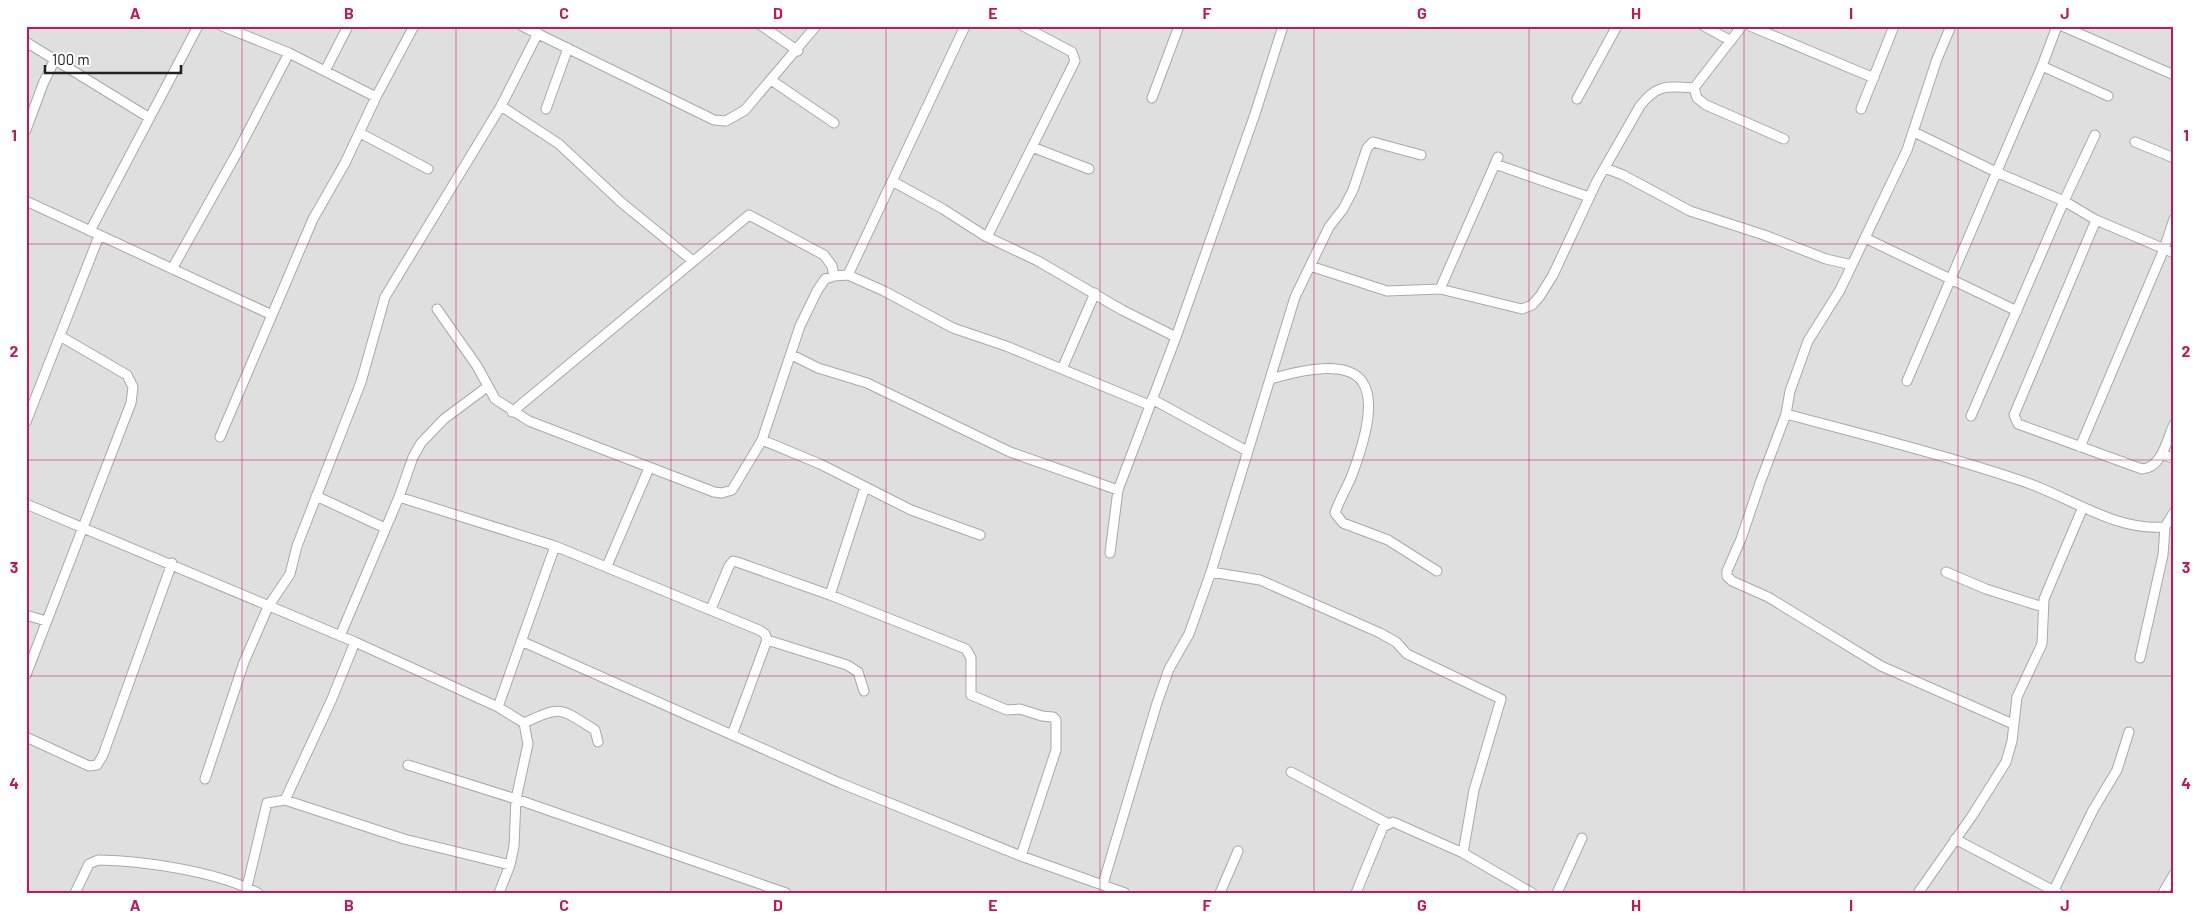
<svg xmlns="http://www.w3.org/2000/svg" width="2200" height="919" viewBox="0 0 2200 919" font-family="Barlow,sans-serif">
  <rect width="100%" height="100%" fill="#f2efe9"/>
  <path fill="#e0dfdf" d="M26 26H2174V893H26Z"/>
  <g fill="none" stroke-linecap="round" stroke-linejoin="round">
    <defs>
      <path id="street" d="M222 26 289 53 376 97
        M522 26 714 120 726 121 745 110 816 26
        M762 26 798 51
        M1704 26 1731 41
        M1750 26 1874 78
        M1951 26 1937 59 1907 150 1840 290 1808 341 1790 391 1786 414 1760 483 1741 539 1727 571V576L1732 581 1768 597 1881 666 2013 724
        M2062 26 2174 75
        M26 42 148 117
        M2042 66 2108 96
        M325 71 348 26
        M771 80 834 123
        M1694 88 1697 98 1706 105 1784 139
        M1152 98 1179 26
        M1577 99 1617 26
        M501 106 559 144 622 203 693 261
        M546 109 568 48
        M1861 109 1894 26
        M26 130 43 84 55 59
        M1914 132 1996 172 2064 201 1971 416
        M360 133 428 169
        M2095 135 2064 201 2096 220 2174 253
        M2135 142 2174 158
        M1032 147 1089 169
        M1495 164 1589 197
        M1605 168 1623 175 1690 211 1764 235 1826 259 1852 265
        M892 181 943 209 985 236 1038 261 1122 310 1176 337
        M26 201 272 315
        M2096 220 2014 415 2018 424 2142 469C2162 468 2167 439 2174 424
        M90 231 198 26
        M987 237 1075 61 1072 52 1023 26
        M1865 238 2017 311
        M1310 266 1387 291 1440 289 1522 309 1532 305 1540 296 1553 275 1597 181 1640 106C1657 84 1668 86 1694 88L1742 26
        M172 269 238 151 289 53
        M848 275 965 26
        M1440 289 1498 157
        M437 309 477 366 495 399 529 421 714 492 722 493 732 490 762 440 800 326 817 291 825 279 834 276 848 275 884 291 953 328 1006 346 1149 405
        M792 355 818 368 867 383 1010 452 1118 490
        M1062 369 1095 293
        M1271 379C1372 349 1386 384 1352 475 1347 488 1339 500 1335 513L1343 523 1388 540 1437 571
        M1907 381 2042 66 2057 26
        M1152 399 1247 451
        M512 412 749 215 824 255 832 266 834 276
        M1786 414C1865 435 1944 455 2022 481 2069 496 2113 531 2165 527
        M26 422 99 236
        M220 437 313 219 345 163 376 97 414 26
        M762 440 820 464 911 510 980 535
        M2080 447 2164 249 2174 219
        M2161 455 2174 458
        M316 496 385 528
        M399 497 555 546 759 630 765 634 767 640 732 735
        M26 504 355 642 498 707 524 723 528 744 516 799 514 846 510 865 499 893
        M1110 553 1118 490 1176 337 1255 114 1283 26
        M607 566 649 468
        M1211 572 1260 580 1380 633 1396 642 1407 654 1501 699 1474 790 1463 853
        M1946 572 1986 589 2043 607
        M830 595 865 487
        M711 609 729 566 733 561 737 562 830 595 966 649 971 658V695L1007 710 1020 709 1042 716 1053 717 1056 720V750L1021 856
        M26 615 46 621
        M340 636 399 497 413 457 421 443 444 419 487 387
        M767 640 847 665 858 672 864 691
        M521 641 840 783 1021 856 1125 893
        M2140 658 2163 555 2165 527 2174 512
        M26 675 131 403 133 387 127 375 60 336
        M498 707 555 546
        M524 723C563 705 559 708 595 730L598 742
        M26 737 89 766 97 765 103 755 172 563
        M408 765 516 799 786 893
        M1291 772 1387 823
        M205 779 244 662 268 607 290 574 297 546 361 382 385 297 501 106 538 33
        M285 800 404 839 510 865
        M1955 839 2058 893
        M1103 884 1157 703 1169 669 1189 634 1211 572 1295 297 1329 227 1343 209 1353 190 1367 148 1373 142 1421 155
        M247 887 267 803 285 800 331 701 355 642
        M2054 890 2093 810 2117 770 2129 732
        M75 893 89 864 98 860C144 861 216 871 258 893
        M1220 893 1238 851
        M1356 893 1383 827 1393 822 1463 853 1532 893
        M1557 893 1582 838
        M1918 893 1972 816 2006 762 2012 741 2017 697 2042 644 2044 599 2083 507
        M2163 893 2174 874"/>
    </defs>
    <use href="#street" stroke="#a9a9a9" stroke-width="11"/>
    <use href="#street" stroke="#fff" stroke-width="9"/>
  </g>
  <path fill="none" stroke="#c2185b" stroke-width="1" stroke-opacity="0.55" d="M242 26V893M456 26V893M671 26V893M886 26V893M1100 26V893M1314 26V893M1529 26V893M1744 26V893M1958 26V893M26 244H2174M26 460H2174M26 676H2174"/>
  <rect width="2200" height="919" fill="none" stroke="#ffffff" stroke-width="55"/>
  <path d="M45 65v8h136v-8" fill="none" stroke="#222222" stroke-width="2.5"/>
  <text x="52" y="65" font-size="15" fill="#222222" stroke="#ffffff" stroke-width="4" paint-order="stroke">100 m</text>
  <rect x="28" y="28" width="2144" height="864" fill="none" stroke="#c2185b" stroke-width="2"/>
  <g font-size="16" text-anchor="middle" font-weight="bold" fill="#c2185b">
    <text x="135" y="19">A</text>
    <text x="349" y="19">B</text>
    <text x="564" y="19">C</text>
    <text x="778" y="19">D</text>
    <text x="993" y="19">E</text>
    <text x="1207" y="19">F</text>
    <text x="1422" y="19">G</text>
    <text x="1636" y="19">H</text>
    <text x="1851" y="19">I</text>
    <text x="2065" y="19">J</text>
    <text x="14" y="141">1</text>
    <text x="2186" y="141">1</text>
    <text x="14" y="357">2</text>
    <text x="2186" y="357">2</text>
    <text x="14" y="573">3</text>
    <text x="2186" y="573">3</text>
    <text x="14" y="789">4</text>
    <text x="2186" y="789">4</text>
    <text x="135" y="911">A</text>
    <text x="349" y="911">B</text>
    <text x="564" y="911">C</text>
    <text x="778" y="911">D</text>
    <text x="993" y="911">E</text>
    <text x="1207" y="911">F</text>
    <text x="1422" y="911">G</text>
    <text x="1636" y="911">H</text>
    <text x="1851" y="911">I</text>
    <text x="2065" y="911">J</text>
  </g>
</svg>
